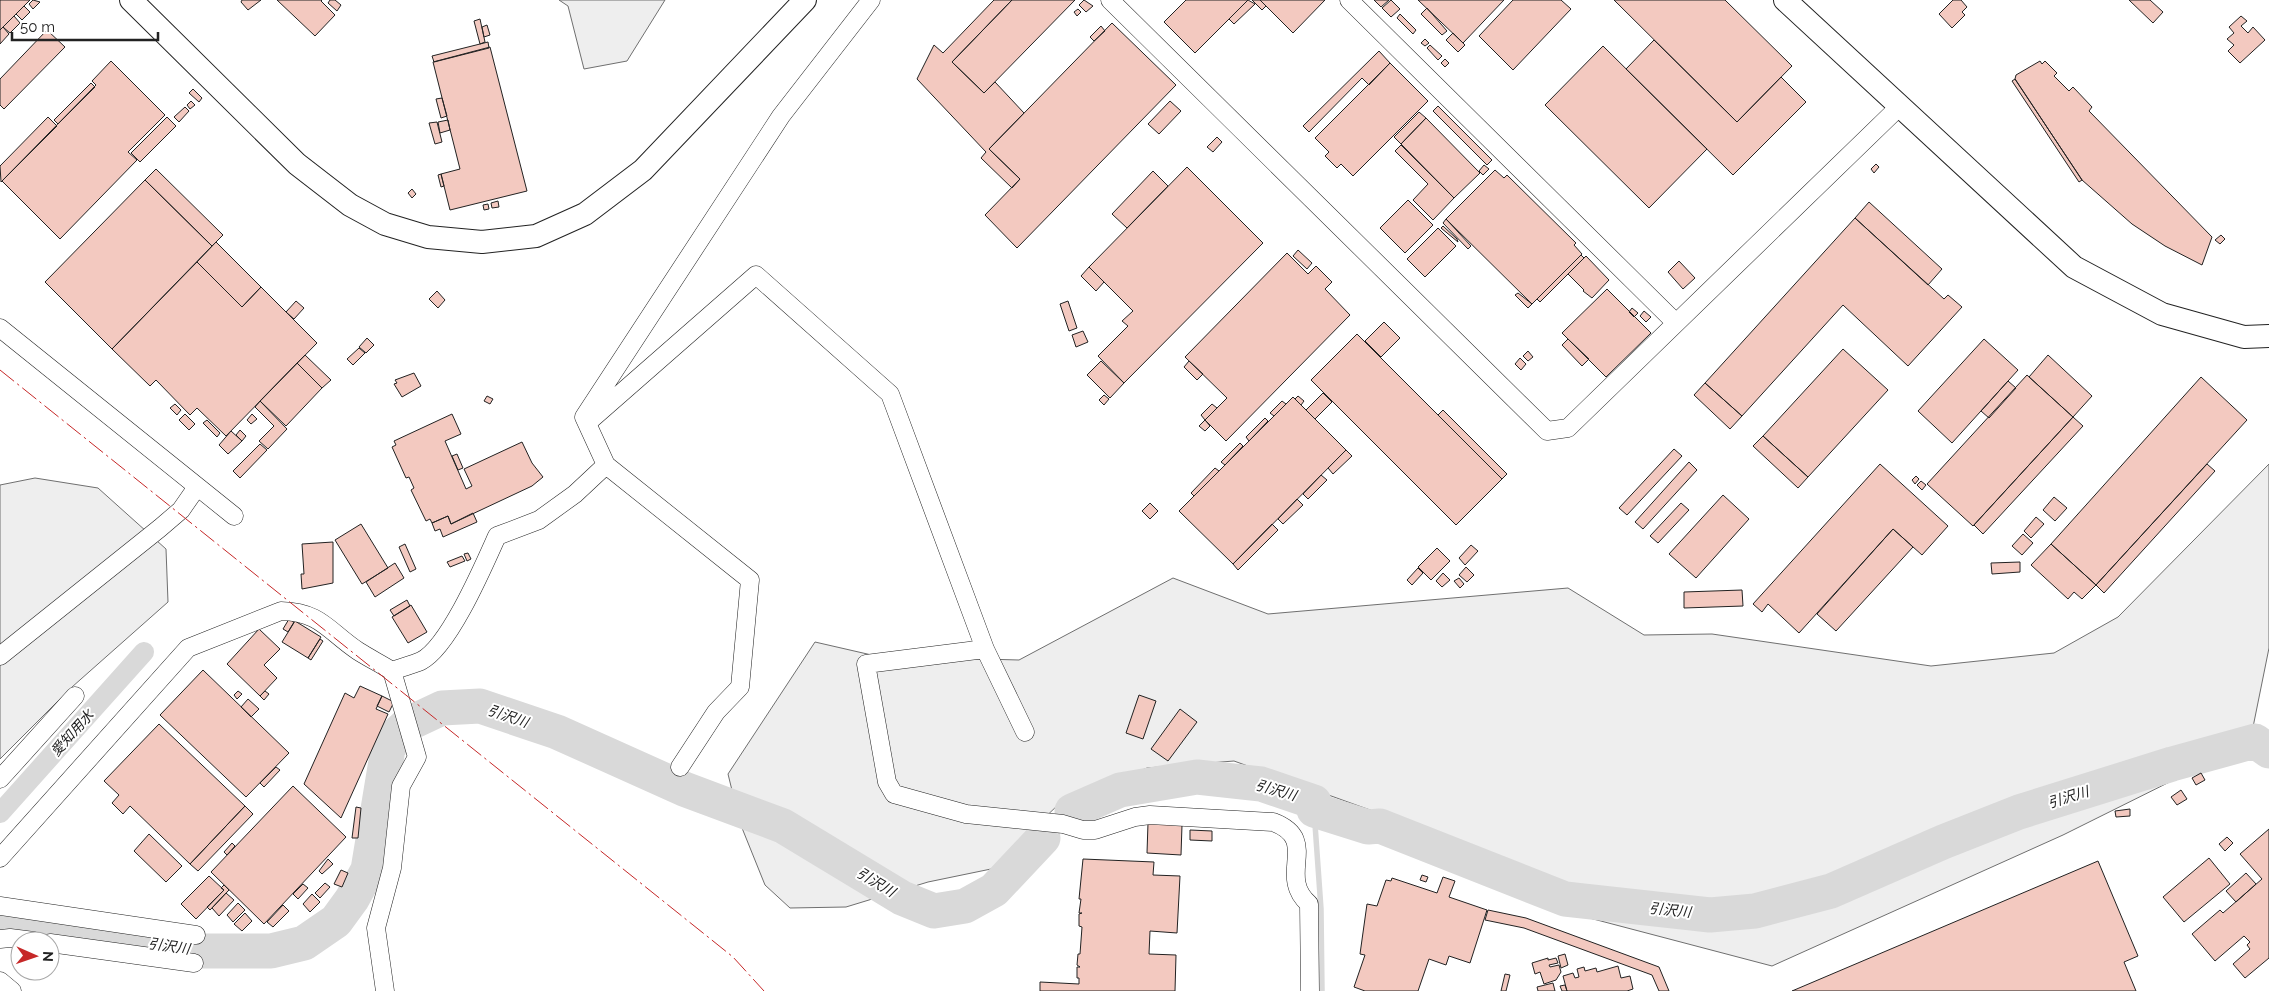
<svg xmlns="http://www.w3.org/2000/svg" width="2269" height="991" viewBox="0 0 2269 991" font-family="Raleway,'Noto Sans JP',sans-serif">
  <rect width="100%" height="100%" fill="#fff"/>
  <path fill="#eee" stroke="#6f6f6f" d="M559 0H665L627 61 584 69 568 6Z
    M2269 464V648L2250 742 2063 835 1772 966 1578 915 1384 815 1234 761 1147 768 1060 803 991 869 928 882 846 907 790 908 765 885 740 823 728 774 815 642 876 656 1019 660 1173 578 1268 614 1568 588 1644 635 1712 634 1931 666 2054 653 2118 617Z
    M35 478 98 488 166 549 168 602 72 687 0 759V485Z"/>
  <g fill="none" stroke-linecap="round" stroke-linejoin="round">
    <path stroke="#d9d9d9" stroke-width="5.5" d="M1314 810 1321 909 1322 991"/>
    <path stroke="#d9d9d9" stroke-width="20" d="M0 813 144 652"/>
    <path stroke="#d9d9d9" stroke-width="35" d="M1072 811 1120 790 1197 777 1261 784 1314 802V810L1368 827 1380 826 1565 899 1710 915 1755 911 1831 891 1943 842 2019 812 2172 764 2255 741 2269 751
      M0 922 204 951H271L304 943 336 921 352 899 368 870 388 749 398 733 408 724 442 708 480 706 557 732 684 789 783 826 902 898 934 911 965 906 994 890 1043 838"/>
  </g>
  <path fill="#f3c9c0" stroke="#222" d="M0 0H30L0 30Z
    M33 0 40 2 33 9 29 4Z
    M261 0 248 10 241 2 242 0Z
    M277 0H322L321 1 335 15 315 36Z
    M330 0H335L341 5 337 11 328 3Z
    M994 0H1012L952 62 984 93 995 82 1024 113 989 149 1020 179 1012 188 981 158 986 152 917 79 934 45 943 53Z
    M1012 0H1075L984 93 952 62Z
    M1084 0 1093 6 1086 12 1079 5Z
    M1186 0H1248L1195 53 1164 22Z
    M1248 0 1255 4 1234 24 1229 19Z
    M1252 0H1260L1266 6 1262 10Z
    M1260 0H1325L1293 33Z
    M1374 0H1389L1381 7Z
    M1391 0 1400 9 1391 17 1382 8Z
    M1418 0H1504L1463 43Z
    M1513 0H1561L1571 9 1513 70 1479 36Z
    M1614 0H1725L1792 66 1737 122Z
    M1953 0H1961L1967 7 1962 12 1965 15 1952 28 1939 14Z
    M2129 0H2150L2163 12 2153 23Z
    M24 6 30 12 22 20 16 14Z
    M1427 8 1447 31 1442 35 1421 14Z
    M1078 9 1081 12 1077 16 1074 12Z
    M1400 14 1416 30 1413 34 1397 18Z
    M14 16 20 23 10 33 3 27Z
    M2241 16 2247 21 2241 26 2248 33 2253 27 2265 40 2240 63 2228 51 2234 45 2227 39 2234 33 2229 27Z
    M480 19 485 42 480 44 474 21Z
    M1112 23 1176 85 1017 248 985 215 1020 179 989 149Z
    M487 25 490 35 484 37 482 27Z
    M1101 26 1105 31 1094 41 1090 37Z
    M3 27 9 34 0 44V30Z
    M47 30 65 47 4 109 0 105V79Z
    M1453 33 1465 45 1458 52 1446 40Z
    M1425 39 1429 43 1425 46 1421 43Z
    M1654 40 1737 122 1781 77 1806 102 1733 175 1626 69Z
    M488 42 489 48 434 62 432 56Z
    M1430 45 1442 56 1438 60 1427 48Z
    M1603 46 1707 149 1649 208 1545 105Z
    M490 47 527 191 450 210 441 174 460 169 433 62Z
    M1379 51 1390 63 1369 85 1362 78 1309 132 1303 126Z
    M1445 59 1449 63 1445 67 1441 63Z
    M111 61 165 115 128 152 137 160 60 239 2 181 96 85 92 81Z
    M2040 61 2042 64 2045 61 2057 73 2054 76 2069 91 2073 87 2092 107 2089 111 2212 237 2202 265 2165 246 2132 224 2082 180 2015 79 2016 75Z
    M1390 63 1428 101 1353 176 1341 164 1337 168 1325 156 1329 152 1315 138Z
    M2015 79 2082 180 2079 182 2012 81Z
    M91 83 95 87 58 124 54 120Z
    M193 89 202 98 199 102 189 93Z
    M442 98 447 116 441 118 436 99Z
    M191 101 195 105 190 109 187 105Z
    M1170 101 1181 111 1159 134 1148 124Z
    M1438 106 1492 160 1487 165 1433 111Z
    M185 107 189 111 179 122 174 117Z
    M1419 112 1426 118 1401 144 1394 137Z
    M48 117 57 126 1 182 0 166Z
    M167 117 176 126 140 162 131 153Z
    M1426 118 1480 173 1454 198 1401 144Z
    M448 120 450 130 440 133 438 122Z
    M437 122 442 142 435 144 429 123Z
    M1217 137 1222 142 1213 152 1207 147Z
    M1401 145 1454 198 1433 220 1413 200 1428 184 1395 151Z
    M1876 164 1879 167 1874 173 1871 169Z
    M1484 165 1489 169 1483 175 1479 171Z
    M1187 167 1263 243 1124 383 1098 356 1128 326 1122 321 1133 311 1089 267Z
    M156 169 223 235 212 246 145 180Z
    M1495 170 1504 178 1507 175 1576 243 1574 245 1582 254 1532 304 1446 219Z
    M1153 171 1168 186 1127 228 1112 214Z
    M441 174 444 186 441 187 438 175Z
    M145 180 212 246 112 349 45 282Z
    M412 189 416 194 412 198 408 193Z
    M1408 200 1433 225 1405 253 1380 228Z
    M498 201 499 207 492 208 491 203Z
    M1869 202 1942 269 1928 285 1855 218Z
    M488 204 489 209 484 210 483 205Z
    M1855 218 1944 299 1948 295 1962 307 1908 366 1843 305 1742 416 1705 383Z
    M1446 219 1471 246 1468 249 1443 223Z
    M1443 226 1457 239 1458 242 1441 228Z
    M1438 228 1456 246 1425 277 1407 259Z
    M2221 235 2225 239 2220 244 2215 240Z
    M216 242 261 287 242 307 197 262Z
    M1298 250 1312 263 1307 269 1293 256Z
    M1287 253 1308 274 1316 266 1332 282 1325 289 1350 315 1226 441 1205 420 1227 398 1185 357Z
    M1581 255 1584 258 1540 302 1537 299Z
    M1586 256 1609 280 1592 298 1583 291 1584 290 1568 274Z
    M1679 261 1695 278 1683 289 1668 272Z
    M197 262 242 307 261 287 317 343 226 436 197 408 190 415 156 380 150 386 112 349Z
    M1089 267 1104 282 1096 291 1081 276Z
    M1607 289 1651 333 1606 377 1562 333Z
    M437 291 445 300 438 308 429 299Z
    M1518 293 1532 304 1528 308 1515 295Z
    M296 301 304 308 294 319 286 312Z
    M1068 301 1077 328 1069 331 1060 304Z
    M1632 308 1638 313 1634 317 1629 312Z
    M1644 311 1651 317 1646 322 1640 316Z
    M1384 322 1400 338 1381 357 1365 341Z
    M1083 331 1088 342 1076 347 1072 335Z
    M1357 334 1502 479 1456 525 1311 380Z
    M367 338 374 345 366 353 359 347Z
    M1568 339 1589 359 1582 366 1562 345Z
    M1984 339 2018 370 1952 443 1918 411Z
    M359 348 365 353 353 365 347 359Z
    M1843 349 1888 390 1808 477 1763 436Z
    M1528 351 1533 357 1528 361 1523 356Z
    M305 355 331 380 322 388 297 363Z
    M2048 355 2092 396 2073 417 2029 377Z
    M1520 358 1526 364 1521 370 1515 364Z
    M1101 361 1124 383 1110 398 1087 375Z
    M1189 361 1203 374 1197 380 1184 367Z
    M297 363 322 388 286 426 260 401Z
    M414 373 421 386 402 397 394 384 397 383 395 380Z
    M2027 375 2073 417 1973 526 1927 484Z
    M2201 377 2247 420 2096 585 2051 544Z
    M2008 381 2016 388 1989 418 1981 411Z
    M1705 383 1742 416 1730 429 1694 395Z
    M1323 393 1332 402 1315 419 1306 410Z
    M1104 395 1109 399 1104 405 1099 400Z
    M487 396 493 399 490 404 484 401Z
    M1298 396 1304 401 1301 405 1295 399Z
    M1293 397 1346 450 1233 564 1179 511Z
    M260 401 287 429 268 449 259 441 274 426 255 407Z
    M1282 401 1286 404 1274 416 1270 413Z
    M175 404 181 410 177 415 170 408Z
    M1212 404 1217 408 1205 420 1201 415Z
    M1443 410 1507 474 1502 479 1438 415Z
    M185 414 195 424 189 430 179 420Z
    M252 414 257 419 251 424 247 420Z
    M452 414 461 434 445 441 466 489 472 486 464 469 522 442 532 463 543 477 532 486 451 524 448 516 432 523 430 519 426 521 411 490 414 488 409 477 406 478 392 447 396 445 394 441Z
    M2073 417 2083 426 1983 534 1974 525Z
    M1265 418 1268 421 1249 441 1246 437Z
    M207 420 220 433 217 437 203 423Z
    M1205 420 1210 426 1205 431 1199 426Z
    M240 430 246 436 242 441 236 435Z
    M231 431 242 441 228 454 219 445Z
    M1763 436 1808 477 1798 488 1753 446Z
    M1240 443 1243 446 1225 465 1221 462Z
    M260 444 267 450 240 478 233 471Z
    M1674 449 1682 456 1627 515 1619 508Z
    M1346 450 1352 456 1333 474 1328 468Z
    M457 454 463 468 458 470 452 456Z
    M1689 462 1697 470 1643 529 1635 522Z
    M1880 464 1948 526 1922 555 1893 529 1799 633 1768 604 1762 612 1753 604Z
    M2207 464 2215 471 2104 593 2096 585Z
    M1215 468 1219 471 1194 496 1191 493Z
    M1321 475 1327 480 1308 499 1303 494Z
    M1916 476 1919 479 1915 484 1912 480Z
    M1921 481 1926 485 1922 490 1917 485Z
    M1723 495 1749 519 1696 578 1669 554Z
    M2054 497 2067 508 2055 521 2043 510Z
    M1297 499 1303 505 1283 524 1278 519Z
    M1150 503 1158 511 1150 519 1142 511Z
    M1681 503 1689 510 1658 543 1650 536Z
    M473 513 477 522 443 537 440 529 435 531 432 523 448 516 451 524Z
    M2036 517 2044 524 2031 538 2024 531Z
    M361 524 388 568 362 584 335 540Z
    M1272 524 1278 530 1238 570 1233 564Z
    M1893 529 1913 547 1836 631 1817 614Z
    M2023 534 2033 543 2022 555 2012 546Z
    M333 542V583L302 589 301 574H304L302 544Z
    M405 544 416 569 410 572 399 547Z
    M2051 544 2096 585 2082 599 2074 592 2068 599 2031 565Z
    M1471 545 1478 551 1465 565 1459 558Z
    M1437 548 1450 561 1431 580 1418 567Z
    M468 553 471 559 467 561 464 554Z
    M462 556 465 561 450 567 447 562Z
    M2020 562V572L1992 574 1991 563Z
    M395 563 404 578 375 597 366 582Z
    M1466 567 1474 575 1467 582 1459 575Z
    M1418 568 1423 573 1412 585 1407 580Z
    M1443 573 1450 580 1442 587 1436 581Z
    M1459 578 1464 584 1460 588 1454 581Z
    M1742 590 1743 606 1684 608V592Z
    M407 600 410 606 394 616 390 610Z
    M411 605 427 632 408 643 392 617Z
    M289 619 294 622 288 632 283 629Z
    M295 621 321 637 308 658 282 642Z
    M259 629 280 649 264 665 277 678 260 696 227 664Z
    M320 639 323 641 311 660 308 658Z
    M203 670 289 753 246 797 160 715Z
    M360 686 382 696 376 709 388 714 341 818 304 784 345 693 354 698Z
    M238 691 242 694 237 699 234 695Z
    M265 691 269 694 264 700 260 696Z
    M1139 695 1156 701 1143 739 1126 733Z
    M382 696 394 702 389 712 377 706Z
    M248 699 259 709 251 717 241 707Z
    M1180 709 1197 722 1168 761 1151 749Z
    M159 724 245 806 190 864 130 806 123 814 112 803 119 795 104 781Z
    M276 767 280 770 264 787 260 783Z
    M2201 773 2205 780 2196 785 2192 778Z
    M293 786 346 837 264 924 211 872Z
    M2181 790 2187 799 2177 805 2171 797Z
    M245 806 253 814 198 871 190 864Z
    M356 807 361 808 358 838H352Z
    M2130 809V816L2116 817 2115 811Z
    M1148 823 1182 825 1181 855 1147 853Z
    M2269 829V958L2245 978 2233 964 2250 949 2247 945 2250 942 2244 936 2215 961 2192 934 2220 910 2223 913 2262 879 2240 854Z
    M1190 830 1212 831V841L1190 840Z
    M149 834 182 866 166 882 134 851Z
    M2227 837 2233 843 2225 851 2219 844Z
    M232 843 235 846 227 855 224 852Z
    M2209 858 2230 884 2184 922 2163 897Z
    M328 859 333 864 322 874 319 871Z
    M1083 859 1154 862 1153 875 1180 876 1177 933 1150 931 1149 954 1176 955 1175 991H1040V982L1079 984V978H1077V967H1080L1077 965 1078 954H1080L1082 927 1079 926V914L1082 913H1079L1081 899H1079Z
    M2098 861 2138 956 2124 962 2136 991H1792Z
    M341 870 348 873 342 887 334 884Z
    M2246 873 2256 884 2236 902 2226 891Z
    M1422 875 1428 877 1426 882 1420 880Z
    M209 876 224 890 196 919 181 904Z
    M1443 877 1455 881 1449 897 1487 910 1470 963 1449 956 1446 965 1429 959 1418 991H1365L1354 987 1365 955 1360 954 1367 904 1377 906 1386 880 1391 881 1392 878 1437 893Z
    M325 883 330 887 320 898 315 893Z
    M303 884 308 888 298 899 293 894Z
    M224 885 229 890 210 910 207 907 224 890 221 888Z
    M226 893 234 900 219 916 212 908Z
    M312 894 320 902 310 912 303 904Z
    M238 903 245 910 233 922 227 915Z
    M283 905 289 911 273 927 267 922Z
    M1488 910 1526 918 1659 967 1669 991H1659L1652 975 1524 928 1485 920Z
    M245 913 252 921 242 931 234 924Z
    M1565 954 1568 965 1561 968 1558 956Z
    M1548 958V960L1556 958 1558 963 1549 965 1550 967 1559 965 1561 972 1556 980 1544 984 1540 972 1535 974 1532 963Z
    M1618 966 1621 978 1630 976 1633 989 1627 991H1567L1563 976 1573 973 1575 978 1579 977 1577 969 1584 967 1585 971 1596 968 1597 972Z
    M1505 974 1510 975 1506 991H1501Z
    M1553 983 1555 991H1538L1537 987Z
    M1565 985 1567 991H1562L1560 986Z"/>
  <g fill="none" stroke-linecap="round" stroke-linejoin="round">
    <defs>
      <path id="minor" d="M1110 0 1547 431 1568 428 1900 106
        M1349 0 1676 323
        M0 328 234 516
        M587 423 756 275 890 394 985 649 1025 732
        M985 649 866 664 887 782 894 794 966 814 1063 824 1083 830H1095L1135 817 1150 815 1273 822C1321 840 1276 875 1309 904L1310 991
        M0 656 160 528 181 510 197 487
        M392 671C402 667 412 665 421 661 449 647 484 565 497 536L539 520 575 494 606 465
        M680 767 716 712 740 687 750 580 606 465 584 417 781 116 871 0
        M0 779 75 696
        M0 858 188 648 281 611C321 612 328 631 358 651 369 658 381 664 392 671L417 757 401 786 392 868 376 928 385 991
        M0 906 196 935
        M0 939 10 938 34 941
        M50 943 194 963
        M0 981 12 991"/>
      <path id="tertiary" d="M131 0 297 164 350 205 385 224 428 237 482 242 536 236 585 214 643 170 805 0
        M1785 0 2074 267 2162 314 2244 337 2269 336"/>
    </defs>
    <use href="#minor" stroke="#222" stroke-width="19"/>
    <use href="#tertiary" stroke="#222" stroke-width="24"/>
    <use href="#minor" stroke="#fff" stroke-width="18"/>
    <use href="#tertiary" stroke="#fff" stroke-width="22"/>
    <path stroke="#c62828" stroke-width="1" stroke-dasharray="18 4 2.5 4" stroke-linecap="butt" d="M0 370 733 957 764 991"/>
  </g>
  <g text-anchor="middle" stroke-width="4" stroke-linejoin="round" paint-order="stroke">
    <g font-size="14" font-style="italic" fill="#222" stroke="#fff">
      <text transform="translate(508 716) rotate(19)" y="5">引沢川</text>
      <text transform="translate(72 733) rotate(-48)" y="5">愛知用水</text>
      <text transform="translate(1276 790) rotate(16)" y="5">引沢川</text>
      <text transform="translate(2068 797) rotate(-17)" y="5">引沢川</text>
      <text transform="translate(876 882) rotate(31)" y="5">引沢川</text>
      <text transform="translate(1670 910) rotate(6)" y="5">引沢川</text>
      <text transform="translate(169 946) rotate(8)" y="5">引沢川</text>
    </g>
  </g>
  <g transform="translate(35 956) rotate(92)"><circle r="24" fill="#ffffff" stroke="#a7a7a7"/>
  <path d="M0-4L9 19L0 12L-9 19Z" fill="#c62828"/>
  <text y="-8" font-size="14" font-weight="bold" text-anchor="middle" fill="#222222">N</text>
  </g>
  <path d="M12 32v8h146v-8" fill="none" stroke="#222222" stroke-width="2.5"/>
  <text x="20" y="32" font-size="15" fill="#222222" stroke="#ffffff" stroke-width="4" paint-order="stroke">50 m</text>
</svg>
